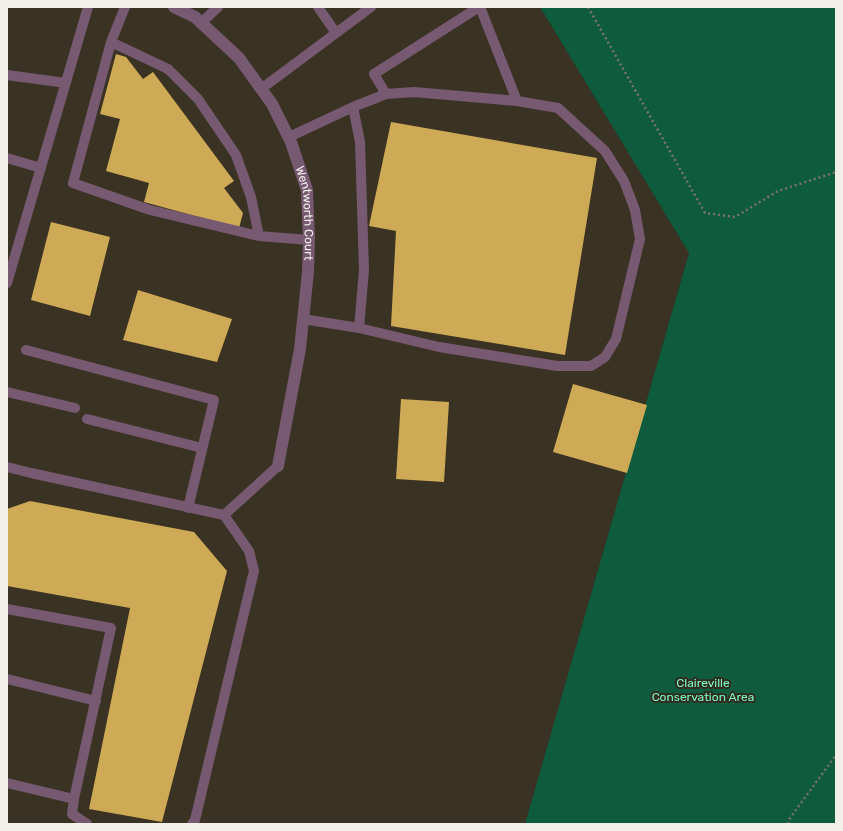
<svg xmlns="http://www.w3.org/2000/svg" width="843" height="831" viewBox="0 0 843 831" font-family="Rubik,sans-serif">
  <rect width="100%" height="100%" fill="#312c22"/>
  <path fill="#3a3323" d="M7 7H540L689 253 525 824H7Z"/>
  <path fill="#0e5b3d" d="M540 7H836V824H525L689 253Z"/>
  <path fill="#cea956" d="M116 54 126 57 143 79 153 72 234 181 224 188 243 213 239 228 144 202 149 183 106 171 120 119 100 114Z
    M391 122 597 158 565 355 391 326 396 231 369 226Z
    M51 222 110 237 90 316 31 300Z
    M138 290 232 319 217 362 123 340Z
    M573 384 647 405 627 473 553 452Z
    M401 399 449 402 444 482 396 479Z
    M30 501 194 532 227 571 162 822 89 809 130 608 7 586V509Z"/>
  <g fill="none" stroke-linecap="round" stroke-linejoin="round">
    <path stroke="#7a756d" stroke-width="2.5" stroke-dasharray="2 3" stroke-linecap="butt" d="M588 7 705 213 735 217 778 191 836 172
      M788 824 790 818 836 755"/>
    <path stroke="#775a71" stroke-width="10" d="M125 7 111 42 168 69 198 99 236 155 251 197 259 236 309 240
      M318 7 336 33
      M480 7 517 101
      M201 23 218 7
      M111 42 73 183 150 210 259 236
      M7 75 66 83
      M261 89 371 7
      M386 94 374 74 479 7
      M289 137 353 107 386 94 414 92 517 101 558 108 605 151 624 181 635 210 640 239 616 339 605 357 591 366H557L439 347 359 328
      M7 158 41 168
      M7 283 88 7
      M303 319 359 328 364 270 360 142 353 107
      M26 350 214 400 188 508
      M7 392 75 408
      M87 419 202 448
      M7 467 31 473 224 515
      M7 609 111 628 74 799
      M7 679 96 701
      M7 783 74 799 72 814 87 824
      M192 824 195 820 254 571 249 551 224 515 278 466"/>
    <path stroke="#775a71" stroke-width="12" id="s1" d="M174 7 195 17 239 58 272 104 291 142 307 190 309 240 308 272 300 349 278 466"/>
  </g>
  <g text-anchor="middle" stroke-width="4" stroke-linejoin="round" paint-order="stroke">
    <g font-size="12" fill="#f2efe9" stroke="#312c22">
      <text dy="4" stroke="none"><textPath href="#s1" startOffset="256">Wentworth Court</textPath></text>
    </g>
    <g font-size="12" fill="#7ffcc1" stroke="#312c22">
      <text x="703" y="687">Claireville<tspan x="703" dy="14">Conservation Area</tspan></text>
    </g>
  </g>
  <rect width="843" height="831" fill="none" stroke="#f2efe9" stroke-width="16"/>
</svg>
